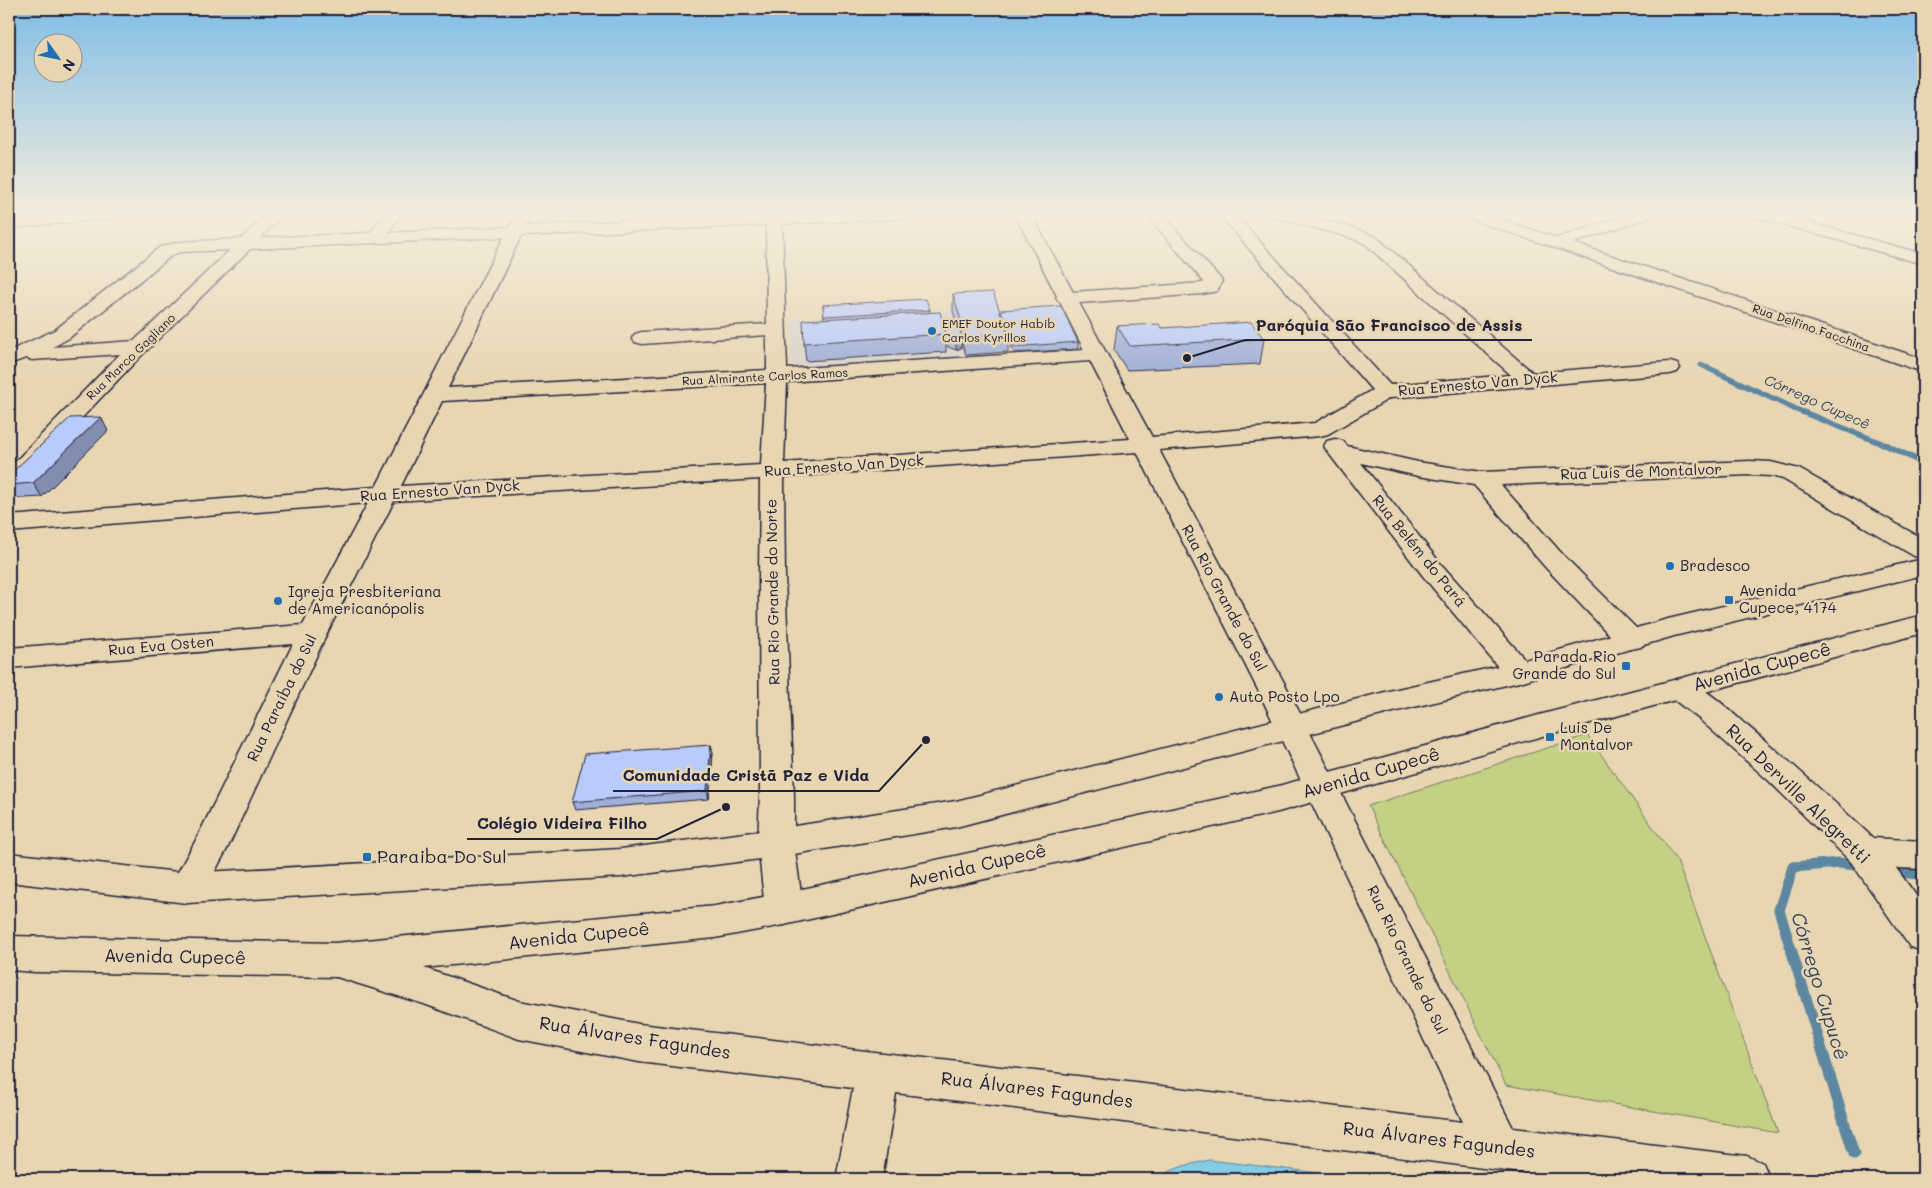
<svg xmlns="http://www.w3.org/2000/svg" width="1932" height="1188" viewBox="0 0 1932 1188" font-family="Mali,sans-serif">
  <rect width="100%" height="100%" fill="#e8d6b3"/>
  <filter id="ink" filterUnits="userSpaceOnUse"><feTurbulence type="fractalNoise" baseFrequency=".02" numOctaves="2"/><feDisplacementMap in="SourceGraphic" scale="10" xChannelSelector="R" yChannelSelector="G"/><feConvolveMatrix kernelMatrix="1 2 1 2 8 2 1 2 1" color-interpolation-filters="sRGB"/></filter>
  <g filter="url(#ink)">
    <path fill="#dad3c9" d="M1060 304 1081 349 1078 350 799 368 792 366 791 319Z"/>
    <path fill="#c4d184" stroke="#737a60" d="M1587 735 1677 861 1778 1133 1506 1085 1368 806Z"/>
    <path fill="#84cbe5" stroke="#5d87a1" d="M1209 1160 1371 1179H1151L1183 1166Z"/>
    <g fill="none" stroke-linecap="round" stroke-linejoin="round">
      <path stroke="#5d87a1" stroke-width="5" d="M1701 365 1710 369"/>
      <path stroke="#5d87a1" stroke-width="6" d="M1708 368 1795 409 1886 445 1923 463"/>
      <path stroke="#5d87a1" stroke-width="11" d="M1889 870 1923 875
        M1854 1154 1779 910 1793 867 1839 863 1863 866"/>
      <defs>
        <path id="minor" d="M57 214H115L113 217 107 219 9 228V218Z
          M267 214H284L260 238 370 233 385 214H401L388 233 510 227 516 215H528L530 218 526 226 766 214H906L904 217 898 219 782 224 787 369 1084 350 1060 302 1056 298 1057 296 1015 214H1031L1073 292 1203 283 1204 282 1146 214H1162L1219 277 1222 281 1217 291 1202 294 1079 303 1152 437 1315 423 1372 390 1219 214H1235L1390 385 1511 375 1364 243 1349 237 1272 217 1270 214C1306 214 1343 223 1376 237L1533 373 1670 362 1677 364 1680 368 1677 372 1670 374 1390 398 1328 434 1320 436 1159 450 1288 690 1513 1128 1747 1156 1763 1163 1770 1179H1569L896 1093 882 1179H836L853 1088 639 1062 519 1039 424 1004 327 974 321 962 327 950 341 945 424 968 519 1001 639 1024 1463 1122 1258 690 1137 452 784 477 785 577 794 795V843L803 909 797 920 784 925 771 920 765 909 758 843 760 795 759 577 760 479 394 501 327 633 228 847 200 899 187 903 174 899 169 888 196 840 293 644 9 668V648L303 625 368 503 9 532V516L376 487 504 237 250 249 135 362 17 486 9 488V468L120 354 32 360 26 358 9 364V351L55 330 160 247 179 242 241 239ZM766 225 767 324 642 332 635 334 632 338 635 342 642 344 767 335V370L448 388 521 236ZM230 250 134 341 53 347 69 338 172 255 180 252ZM1090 361 1130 439 784 463 787 382ZM766 383 761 465 401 486 442 401Z
          M1462 214H1485L1557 238 1629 214H1652L1650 217 1573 243 1923 359V372L1464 217Z
          M1754 214H1779L1923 254V264L1756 217Z
          M1335 439 1343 441 1347 446 1418 462 1482 472 1750 461 1771 462 1799 469 1923 539V558L1914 556 1783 479 1771 476 1750 475 1501 485 1564 556 1641 633 1645 640 1641 647 1631 649 1621 647 1546 568 1474 485 1418 476 1361 463 1441 564 1530 665 1534 672 1530 679 1519 682 1508 679 1423 576 1327 451 1324 446 1327 441Z
          M1680 679C1705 686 1726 707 1745 724 1789 760 1831 799 1873 838L1923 841V869L1896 868 1923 905V951L1910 947 1851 862 1768 780 1698 718 1669 696 1665 689 1669 682Z"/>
        <path id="major" d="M1923 559V575L1674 636 1519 682 1393 712 956 827 776 857 621 877 187 903 9 882V853L187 873 621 849 776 829 956 801 1393 690 1517 662 1668 619Z
          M1923 615V633L1539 737 1278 812 784 925 715 938 335 977 35 972 9 970V936L335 943 715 906 784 893 1278 786 1539 715Z"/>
      </defs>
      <use href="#minor" stroke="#22223b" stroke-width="3"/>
      <use href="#major" stroke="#22223b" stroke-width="3"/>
      <use href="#minor" fill="#e8d6b3" fill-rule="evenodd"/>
      <use href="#major" fill="#e8d6b3" fill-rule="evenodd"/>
    </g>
    <path fill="#9fafd8" stroke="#22223b" d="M953 294 1001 313V310L1078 342V349L1014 353 1008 337V352L966 355 962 343 961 348 956 350 948 347 946 342V352L806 361 804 343 824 319 823 305 930 310V313L945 329 958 327 953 312Z
      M1117 326 1162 328 1264 339 1260 364 1127 370 1114 350Z
      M108 431 42 497 9 499V475Z
      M711 745 713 753 709 799 575 810 572 802Z"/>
    <path fill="#828eb0" stroke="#22223b" d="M962 337V343L961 348 956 350V343Z
      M101 417 108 431 42 497 33 483Z
      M711 745 713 753 709 799 707 791Z"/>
    <path fill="#b9cbfb" stroke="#22223b" d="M993 292 1008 334 966 336 953 294Z
      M926 299 930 310 824 316 823 305Z
      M1061 306 1078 342 1014 347 1001 310Z
      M940 312 946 334 804 343 803 320Z
      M1251 322 1264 339 1130 346 1117 326 1159 324 1162 328Z
      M950 326 959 328 962 337 961 341 956 343 948 341 945 329Z
      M101 417 33 483 9 485V475L70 418Z
      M711 745 707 791 572 802 585 754Z"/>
  </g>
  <linearGradient id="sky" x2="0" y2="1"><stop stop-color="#80bde7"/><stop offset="0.56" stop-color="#f5eddd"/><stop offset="1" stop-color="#f5eddd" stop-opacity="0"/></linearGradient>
  <rect width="1932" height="380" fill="url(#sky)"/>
  <g fill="#1f6fb2" stroke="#e8d6b3" stroke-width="2">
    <circle cx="932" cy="331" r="5"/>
    <circle cx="1670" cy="566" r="5"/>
    <rect x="1724" y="595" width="10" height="10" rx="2.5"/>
    <circle cx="278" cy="601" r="5"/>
    <rect x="1621" y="661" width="10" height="10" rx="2.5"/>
    <circle cx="1219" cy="697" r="5"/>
    <rect x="1545" y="732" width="10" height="10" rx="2.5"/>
    <rect x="362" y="852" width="10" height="10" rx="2.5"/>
  </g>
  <g text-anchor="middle" stroke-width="5" stroke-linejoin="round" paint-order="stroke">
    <g font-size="12" fill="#22223b" stroke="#e8d6b3" text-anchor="start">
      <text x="942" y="328">EMEF Doutor Habib<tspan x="942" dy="14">Carlos Kyrillos</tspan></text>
    </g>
    <g font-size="12" fill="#22223b" stroke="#e8d6b3">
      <text transform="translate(1811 328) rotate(19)" y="4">Rua Delfino Facchina</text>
      <text transform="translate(131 357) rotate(-44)" y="4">Rua Marco Gagliano</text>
      <text transform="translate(765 377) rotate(-3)" y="4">Rua Almirante Carlos Ramos</text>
    </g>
    <g font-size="14" font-style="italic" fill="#36445d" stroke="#e8d6b3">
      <text transform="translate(1817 402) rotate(24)" y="5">Córrego Cupecê</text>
    </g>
    <g font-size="15" fill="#22223b" stroke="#e8d6b3">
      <text transform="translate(1478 384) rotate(-5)" y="5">Rua Ernesto Van Dyck</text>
      <text transform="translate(844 466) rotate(-4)" y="5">Rua Ernesto Van Dyck</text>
      <text transform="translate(1641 472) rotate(-2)" y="5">Rua Luís de Montalvor</text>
      <text transform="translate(440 491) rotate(-4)" y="5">Rua Ernesto Van Dyck</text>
      <text transform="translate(1419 551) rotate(51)" y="5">Rua Belém do Pará</text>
      <text transform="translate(773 592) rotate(-91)" y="5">Rua Rio Grande do Norte</text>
      <text transform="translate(1224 598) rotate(62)" y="5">Rua Rio Grande do Sul</text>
      <text transform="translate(161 646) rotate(-5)" y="5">Rua Eva Osten</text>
      <text transform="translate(282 698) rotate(-64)" y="5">Rua Paraíba do Sul</text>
      <text transform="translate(1407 960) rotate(64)" y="5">Rua Rio Grande do Sul</text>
    </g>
    <g font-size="15" fill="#22223b" stroke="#e8d6b3" text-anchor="start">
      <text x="1680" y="571">Bradesco</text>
      <text x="1739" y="596">Avenida<tspan x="1739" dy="17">Cupece, 4174</tspan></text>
      <text x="288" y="597">Igreja Presbiteriana<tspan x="288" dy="17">de Americanópolis</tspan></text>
      <text x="1616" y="662" text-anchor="end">Parada Rio<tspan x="1616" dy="17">Grande do Sul</tspan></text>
      <text x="1229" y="702">Auto Posto Lpo</text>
      <text x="1560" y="733">Luis De<tspan x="1560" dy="17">Montalvor</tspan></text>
    </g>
    <g font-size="18" fill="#22223b" stroke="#e8d6b3">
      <text transform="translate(1762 667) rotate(-15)" y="6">Avenida Cupecê</text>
      <text transform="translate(1371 773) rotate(-16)" y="6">Avenida Cupecê</text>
      <text transform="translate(1798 794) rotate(44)" y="6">Rua Derville Alegretti</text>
      <text transform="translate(977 866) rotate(-13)" y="6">Avenida Cupecê</text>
      <text transform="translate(579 936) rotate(-6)" y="6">Avenida Cupecê</text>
      <text transform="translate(175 957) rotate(1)" y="6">Avenida Cupecê</text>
      <text transform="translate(635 1038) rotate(9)" y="6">Rua Álvares Fagundes</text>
      <text transform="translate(1037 1090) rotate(7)" y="6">Rua Álvares Fagundes</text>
      <text transform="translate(1439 1140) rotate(7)" y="6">Rua Álvares Fagundes</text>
    </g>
    <g font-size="18" fill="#22223b" stroke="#e8d6b3" text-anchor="start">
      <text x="377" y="863">Paraiba Do Sul</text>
    </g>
    <g font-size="19" font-style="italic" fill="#36445d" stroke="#e8d6b3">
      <text transform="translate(1820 986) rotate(73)" y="7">Córrego Cupucê</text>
    </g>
  </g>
  <path fill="none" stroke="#22223b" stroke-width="2" d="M1187 358L1245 340H1532M926 740L879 791H613M726 807L657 839H467"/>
  <g fill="#22223b" stroke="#e8d6b3" stroke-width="2">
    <circle cx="1187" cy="358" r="5"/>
    <circle cx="926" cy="740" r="5"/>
    <circle cx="726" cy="807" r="5"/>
  </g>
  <g font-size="16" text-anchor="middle" font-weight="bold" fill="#22223b" stroke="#e8d6b3" stroke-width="5" stroke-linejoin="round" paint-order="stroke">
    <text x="1389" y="331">Paróquia São Francisco de Assis</text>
    <text x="746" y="781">Comunidade Cristã Paz e Vida</text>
    <text x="562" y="829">Colégio Videira Filho</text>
  </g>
  <rect width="1932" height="1188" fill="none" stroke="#e8d6b3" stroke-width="30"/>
  <rect x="15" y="15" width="1902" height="1158" fill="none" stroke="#22223b" stroke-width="2" filter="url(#ink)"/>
  <g transform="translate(58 58) rotate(123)"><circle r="24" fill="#e8d6b3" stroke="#998e83"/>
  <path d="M0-4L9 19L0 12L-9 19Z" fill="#1f6fb2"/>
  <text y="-8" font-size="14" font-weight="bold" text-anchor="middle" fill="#22223b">N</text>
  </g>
</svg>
